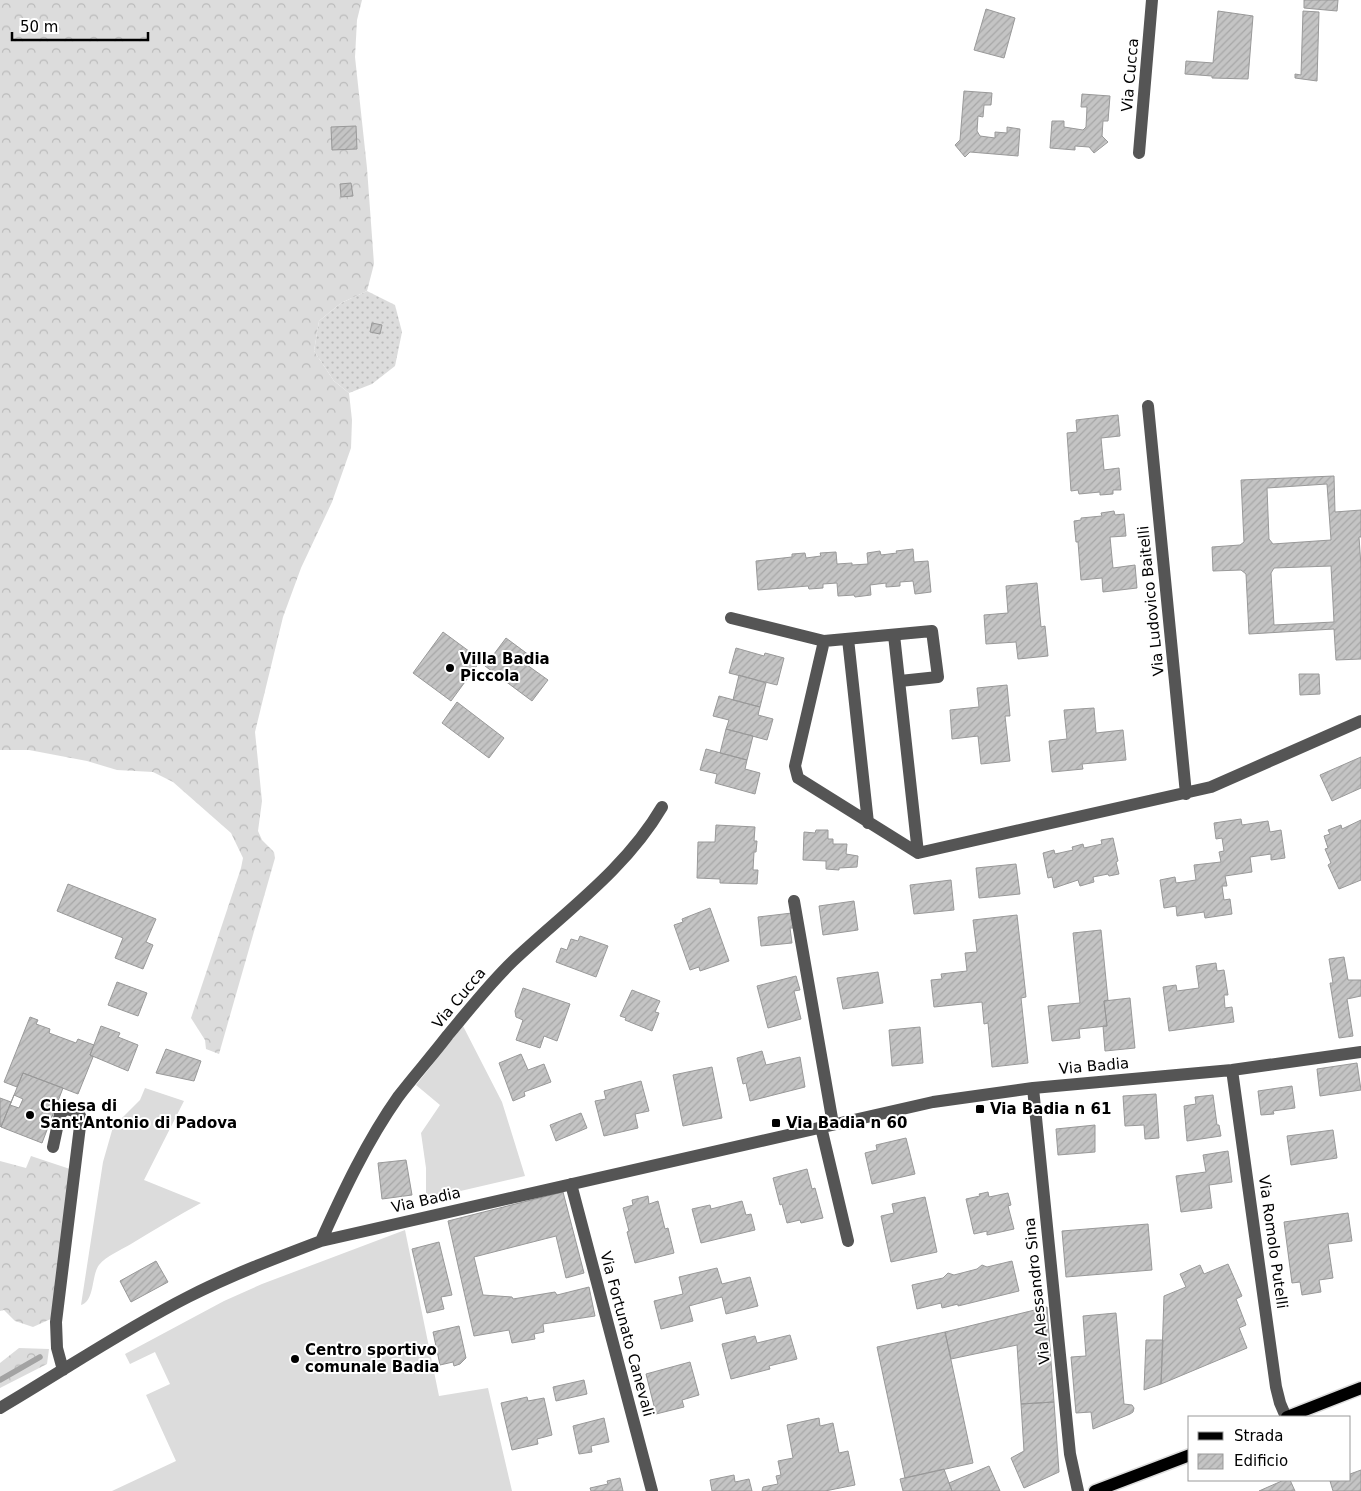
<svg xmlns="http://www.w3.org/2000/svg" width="1361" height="1491" viewBox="0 0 1361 1491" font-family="'DejaVu Sans',sans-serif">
  <defs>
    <pattern id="grass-dots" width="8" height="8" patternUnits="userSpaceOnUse" patternTransform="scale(1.25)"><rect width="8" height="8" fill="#dcdcdc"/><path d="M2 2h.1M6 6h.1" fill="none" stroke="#bbb" stroke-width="1.8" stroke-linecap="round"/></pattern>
    <pattern id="forest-crowns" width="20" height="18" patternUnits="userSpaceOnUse" patternTransform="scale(1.25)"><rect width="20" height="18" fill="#dcdcdc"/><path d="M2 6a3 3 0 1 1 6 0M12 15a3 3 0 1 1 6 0" fill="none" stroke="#bbb"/></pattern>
    <pattern id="building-hatch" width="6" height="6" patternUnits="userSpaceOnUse" patternTransform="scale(1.25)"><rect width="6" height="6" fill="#c4c4c4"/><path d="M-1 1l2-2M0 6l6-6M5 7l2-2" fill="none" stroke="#a7a7a7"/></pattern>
  </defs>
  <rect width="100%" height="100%" fill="#fff"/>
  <path fill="url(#grass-dots)" d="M367 291 395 305 402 332 395 366 372 384 349 393 334 381 314 351 319 321 341 303Z"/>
  <path fill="url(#forest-crowns)" d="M0 0H362L357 20 355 57 367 168 374 264 367 291 341 303 319 321 314 351 334 381 349 393 352 420 351 448 332 502 301 568 283 617 255 732 262 801 258 831 262 840 274 852 275 858 219 1054 206 1049 205 1040 191 1018 241 868 243 858 231 833 173 782 153 772 117 770 87 761 29 750H0Z
    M31 1156 70 1169 53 1318 33 1327 15 1321 4 1310 0 1311V1161L26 1168Z
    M19 1348 49 1349 47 1364 0 1388V1363Z"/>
  <path fill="#dcdcdc" d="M463 1026 502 1102 525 1176 426 1199V1168L421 1133 440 1105 416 1085Z
    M145 1088 184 1101 144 1180 201 1203C177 1216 154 1230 131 1244 121 1250 106 1256 99 1265 91 1276 95 1301 81 1305L103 1162 113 1127 140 1100Z
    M405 1230 439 1396 488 1388 512 1491H112L176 1461 146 1395 170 1384 155 1352 130 1364 125 1354 224 1301 262 1284Z"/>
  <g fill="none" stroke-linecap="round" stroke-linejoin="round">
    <path stroke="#a3a3a3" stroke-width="5.5" d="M0 1380 40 1357"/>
  </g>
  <path fill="url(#building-hatch)" stroke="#999" fill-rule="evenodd" d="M1304 0H1338L1337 11 1304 8Z
    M986 9 1015 18 1004 58 974 50Z
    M1218 11 1253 16 1248 79 1212 78V76L1185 74 1186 61 1213 63Z
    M1303 11 1319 12 1317 81 1295 78V74L1301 75Z
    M964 91 992 93 991 105H984L983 117 978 116 977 131 980 136 995 138V132L1007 133V127L1020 129 1018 156 970 152 965 157 955 145 960 140Z
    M1082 94 1110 96 1108 121H1103L1102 136 1108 142 1094 153 1089 147 1075 146V150L1050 148 1052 121H1064V127L1083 130 1086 127 1087 107H1081Z
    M356 126 357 149 332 150 331 127Z
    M351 183 353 196 341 197 340 184Z
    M372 323 382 325 380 334 370 332Z
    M1118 415 1120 436 1101 438 1104 470 1119 468 1121 490H1113V494L1100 495V492L1079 494 1078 490 1071 491 1067 433 1077 432 1076 420Z
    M1334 476 1335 512 1361 510V537H1359L1361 566V659L1336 660 1334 629 1249 634 1246 574 1241 570 1213 571 1212 547 1240 545 1244 542 1241 480ZM1327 484 1331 540 1273 544 1269 539 1267 488ZM1331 566 1334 622 1274 625 1271 573 1274 568Z
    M1114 511 1115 515 1124 514 1126 536 1110 537 1113 568 1135 565 1137 588 1103 592 1102 578 1081 580 1078 542H1076L1074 521 1081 520V518L1102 516 1101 513Z
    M913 549 914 562 928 561 931 592 915 594 913 581 900 582V586L886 587V583L870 585 871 595 855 597 854 595 838 596 837 583 823 584V588L809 589 808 586 758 590 756 561 792 557V554L805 553 806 558 821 556 820 553 836 552 837 564 852 563V565L868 564 867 553 880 551 881 555 897 553 896 551Z
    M1037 583 1041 627 1045 626 1048 656 1018 659 1016 642 986 644 984 615 1008 613 1006 586Z
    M443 632 481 660 451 701 413 673Z
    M506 638 533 658 527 665 548 680 532 701 485 666Z
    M736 648 764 656 765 653 784 658 777 685 729 673Z
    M1299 674H1319L1320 694 1300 695Z
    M739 675 766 683 760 707 733 700Z
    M1007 685 1010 716H1005L1010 761 981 764 978 736 952 739 950 710 979 707 977 688Z
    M719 696 760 707 758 715 773 719 767 740 726 729 729 720 713 716Z
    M457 702 504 738 489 758 442 723Z
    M1094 708 1096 733 1123 730 1126 760 1082 764 1083 769 1052 772 1049 741 1067 739 1064 710Z
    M726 729 753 736 747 760 720 753Z
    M706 749 747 760 745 769 760 773 755 794 715 783 717 774 700 770Z
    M1361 757V788L1332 801 1320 775Z
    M1241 819 1242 825 1268 821 1270 832 1281 830 1285 858 1271 860V854L1250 857 1252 872 1225 876 1227 886H1222L1224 900 1230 899 1232 914 1205 918 1204 912 1177 916 1176 906 1164 908 1160 880 1175 877 1176 883 1196 880 1194 865 1221 862 1219 852 1224 851 1222 838 1216 839 1214 823Z
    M1361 820V880L1339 889 1328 865 1331 863 1325 849 1328 848 1324 836 1330 834 1328 830 1341 825 1342 829Z
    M716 825 755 827 754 841H757L756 852H754L753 870H758L757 884 720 883V879L697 878 698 842H715Z
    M816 830H828V839H833V844H847L846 854 858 856 857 867 839 868V870L826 869V861L803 860 804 832 815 833Z
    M1113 838 1118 861 1116 862 1119 874 1109 876 1108 874 1093 877 1094 882 1080 886 1078 880 1054 888 1052 877 1048 878 1043 853 1054 850 1055 854 1073 850 1072 847 1083 844 1084 848 1102 844 1101 840Z
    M1016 864 1020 894 979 898 976 868Z
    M951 880 954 910 914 914 910 885Z
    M68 884 156 919 146 942 153 945 143 969 115 958 123 938 57 911Z
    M854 901 858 930 823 935 819 906Z
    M710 908 729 961 700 971 699 967 690 970 674 925 683 922 682 919Z
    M792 913 794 928H790L792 943 761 946 758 917Z
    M1017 915 1026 997 1021 998 1028 1063 992 1067 988 1023 984 1024 982 1002 934 1007 931 980 942 979 941 974 967 971 965 953 977 952 973 920Z
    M1101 930 1108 1000 1104 1001 1107 1026 1079 1029 1080 1038 1052 1041 1048 1006 1080 1003 1073 933Z
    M580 936 608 946 596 977 556 962 561 948 567 950 571 939 578 941Z
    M1344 957 1348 980H1361V996L1347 999 1353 1036 1339 1038 1330 983H1333L1329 959Z
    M1216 963 1217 971 1224 970 1228 995H1224L1225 1008 1232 1007 1234 1022 1169 1031 1163 987 1176 985 1177 991 1199 988 1196 966Z
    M878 972 883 1003 843 1009 837 978Z
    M796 976 800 990 794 991 801 1019 768 1028 757 986Z
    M117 982 147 993 138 1016 108 1005Z
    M523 988 570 1004 557 1041 544 1036 540 1048 516 1040 523 1020 516 1017 515 1011Z
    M632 990 660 1001 655 1012 659 1013 652 1031 625 1020 626 1018 620 1016Z
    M1130 998 1135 1048 1105 1051 1103 1026H1107L1104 1001Z
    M30 1017 38 1020 36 1024 50 1029 49 1033 76 1043 78 1039 94 1045 90 1055 93 1057 78 1094 23 1073 17 1087 4 1082Z
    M101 1026 120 1033 118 1037 138 1045 128 1071 90 1055Z
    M920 1027 923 1063 892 1066 889 1030Z
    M166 1049 201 1061 194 1081 156 1073Z
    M762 1051 766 1065 800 1057 805 1087 750 1101 746 1083 743 1084 737 1058Z
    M521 1054 528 1070 544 1064 551 1082 524 1092 525 1096 513 1101 499 1063Z
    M1357 1063 1361 1090 1320 1096 1317 1069Z
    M712 1067 722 1118 683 1126 673 1075Z
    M23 1073 63 1088 42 1143 1 1127Z
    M641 1081 649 1111 635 1114 638 1128 604 1136 595 1101 606 1099 604 1091Z
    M1292 1086 1295 1108 1273 1111 1274 1114 1261 1115 1258 1091Z
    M1156 1094 1159 1138 1145 1139 1144 1125 1125 1126 1123 1096Z
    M14 1095 23 1099 19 1108 10 1105Z
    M1213 1095 1217 1125H1219L1221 1136 1187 1141 1184 1106 1196 1104 1195 1097Z
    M0 1098 11 1102 1 1127 0 1126Z
    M581 1113 587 1128 556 1141 550 1125Z
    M1095 1125V1152L1058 1155 1056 1129Z
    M1333 1130 1337 1158 1291 1165 1287 1136Z
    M906 1138 915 1174 872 1184 865 1153 877 1150 876 1145Z
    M1228 1151 1232 1182 1209 1185 1212 1208 1181 1212 1176 1176 1206 1172 1203 1155Z
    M406 1160 412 1195 382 1199 378 1163Z
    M807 1169 812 1189 815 1188 823 1218 801 1223 800 1220 787 1223 782 1204 780 1205 773 1178Z
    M563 1192 584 1273 566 1278 556 1236 474 1257 483 1295 512 1297 513 1299 555 1292 557 1295 589 1287 595 1316 543 1324 544 1332 534 1334 535 1339 512 1343 509 1330 474 1336 448 1221Z
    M988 1192 989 1197 1008 1193 1011 1205 1008 1206 1014 1229 987 1235V1231L974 1234 966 1199 980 1196 979 1194Z
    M648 1196 649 1204 658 1201 665 1229 668 1228 674 1253 635 1263 627 1232 629 1231 623 1208 633 1205 632 1200Z
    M925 1197 937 1252 891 1262 881 1216 894 1213 892 1204Z
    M742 1201 746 1215 751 1214 755 1230 701 1243 692 1209 710 1205 711 1209Z
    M1348 1213 1352 1241 1328 1244 1333 1278 1319 1280 1321 1292 1302 1295 1300 1282 1292 1283 1284 1222Z
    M1148 1224 1152 1270 1066 1277 1062 1231Z
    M439 1242 452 1295 441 1297 444 1309 427 1313 412 1249Z
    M156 1261 168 1282 131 1302 120 1281Z
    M1012 1261 1019 1291 958 1306V1304L942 1308 941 1303 917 1309 912 1285 943 1278 948 1273 954 1275 977 1269 982 1265 987 1267Z
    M1228 1264 1242 1296 1236 1299 1246 1325 1239 1328 1247 1348 1161 1384 1164 1296 1186 1287 1180 1274 1200 1265 1204 1274Z
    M717 1268 722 1284 750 1277 758 1306 726 1314 722 1297 689 1306 693 1321 661 1329 654 1301 683 1294 679 1277Z
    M1047 1307 1054 1402 1021 1404 1017 1345 951 1359 945 1332Z
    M1116 1313 1124 1404 1132 1405 1134 1408 1133 1412 1130 1414 1093 1429 1091 1412 1076 1413 1071 1357 1086 1356 1083 1316Z
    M459 1326 466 1358 460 1364 454 1366 453 1362 440 1365 433 1332Z
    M945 1332 973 1463 905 1478 877 1347Z
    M790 1335 797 1359 769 1366 770 1369 731 1379 722 1344 755 1336 757 1343Z
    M1146 1340H1163L1161 1384 1144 1390Z
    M690 1362 699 1395 682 1400 684 1407 656 1414 646 1374Z
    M584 1380 587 1394 556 1401 553 1387Z
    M527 1397 528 1401 544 1398 552 1435 537 1439 538 1444 512 1450 501 1403Z
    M1054 1402 1059 1472 1024 1488 1011 1458 1024 1451 1021 1404Z
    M604 1418 609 1442 591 1446 592 1452 579 1454 573 1426Z
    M819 1418 820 1426 833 1423 839 1453 848 1451 855 1485 825 1491H762L763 1487 778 1484 776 1476 781 1475 778 1461 793 1458 787 1425Z
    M989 1466 1000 1491H952L949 1483Z
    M944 1469 952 1491H903L900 1479Z
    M1361 1470V1491H1333L1330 1481 1334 1480H1350V1474Z
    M734 1475 735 1482 749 1479 752 1491H712L710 1480Z
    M620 1478 623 1491H591L590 1488 608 1484 607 1481Z
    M1284 1480H1290L1295 1491H1259Z"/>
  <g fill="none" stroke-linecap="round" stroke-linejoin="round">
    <defs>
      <path id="major" d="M1287 1417 1361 1388
        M1095 1491 1190 1455"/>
    </defs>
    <use href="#major" stroke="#dbdbdb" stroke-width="15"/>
    <path stroke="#555" stroke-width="12" d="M1139 153 1152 0
      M1148 406 1186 794
      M731 618 824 641 795 766 798 778 918 853 1211 787 1361 721
      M894 635 918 853
      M848 639 868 823
      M824 641 932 631 938 677 900 681
      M794 901 833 1124
      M1232 1070 1276 1387 1280 1403 1286 1417
      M1033 1088 1070 1454 1078 1491
      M821 1127 848 1241
      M53 1147 60 1114 66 1109 78 1112 81 1118 56 1322 57 1348 63 1370
      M571 1184 652 1491
      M321 1241C343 1192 367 1141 398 1097 414 1076 432 1056 448 1035 469 1010 489 984 513 961 565 912 625 870 662 807
      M0 1408C63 1371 123 1330 188 1297 231 1275 276 1258 321 1241L933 1102 1033 1088 1232 1070 1361 1052"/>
    <use href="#major" stroke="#000" stroke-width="12"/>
  </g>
  <g fill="#000" stroke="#fff" stroke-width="2">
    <circle cx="450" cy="668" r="5"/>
    <rect x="975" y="1104" width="10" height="10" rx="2.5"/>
    <circle cx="30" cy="1115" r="5"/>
    <rect x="771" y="1118" width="10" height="10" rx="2.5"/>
    <circle cx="295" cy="1359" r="5"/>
  </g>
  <g text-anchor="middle" stroke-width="4" stroke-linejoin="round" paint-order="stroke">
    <g font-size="15" fill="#000" stroke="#fff">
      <text transform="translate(1130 75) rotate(-85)" y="5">Via Cucca</text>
      <text transform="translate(1151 601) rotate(-96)" y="5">Via Ludovico Baitelli</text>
      <text transform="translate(459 998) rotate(-50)" y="5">Via Cucca</text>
      <text transform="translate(1094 1066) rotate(-5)" y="5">Via Badia</text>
      <text transform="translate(426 1200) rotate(-13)" y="5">Via Badia</text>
      <text transform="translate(1273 1242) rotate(82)" y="5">Via Romolo Putelli</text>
      <text transform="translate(1037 1291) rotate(-96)" y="5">Via Alessandro Sina</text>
      <text transform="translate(627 1334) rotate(75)" y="5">Via Fortunato Canevali</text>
    </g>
    <g font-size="15" font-weight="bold" fill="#000" stroke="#fff" text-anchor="start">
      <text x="460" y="664">Villa Badia<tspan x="460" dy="17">Piccola</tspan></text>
      <text x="40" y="1111">Chiesa di<tspan x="40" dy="17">Sant'Antonio di Padova</tspan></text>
      <text x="990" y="1114">Via Badia n 61</text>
      <text x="786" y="1128">Via Badia n 60</text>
      <text x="305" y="1355">Centro sportivo<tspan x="305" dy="17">comunale Badia</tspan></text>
    </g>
  </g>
  <rect x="1188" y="1416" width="162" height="65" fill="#ffffff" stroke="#999999"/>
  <rect x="1198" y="1432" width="25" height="8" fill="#000000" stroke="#999999"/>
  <text x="1234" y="1441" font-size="15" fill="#000000">Strada</text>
  <rect x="1198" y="1454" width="25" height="15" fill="url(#building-hatch)" stroke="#999999"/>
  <text x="1234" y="1466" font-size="15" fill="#000000">Edificio</text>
  <path d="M12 32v8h136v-8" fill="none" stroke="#000000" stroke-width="2.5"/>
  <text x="20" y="32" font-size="15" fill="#000000" stroke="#ffffff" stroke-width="4" paint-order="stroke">50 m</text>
</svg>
